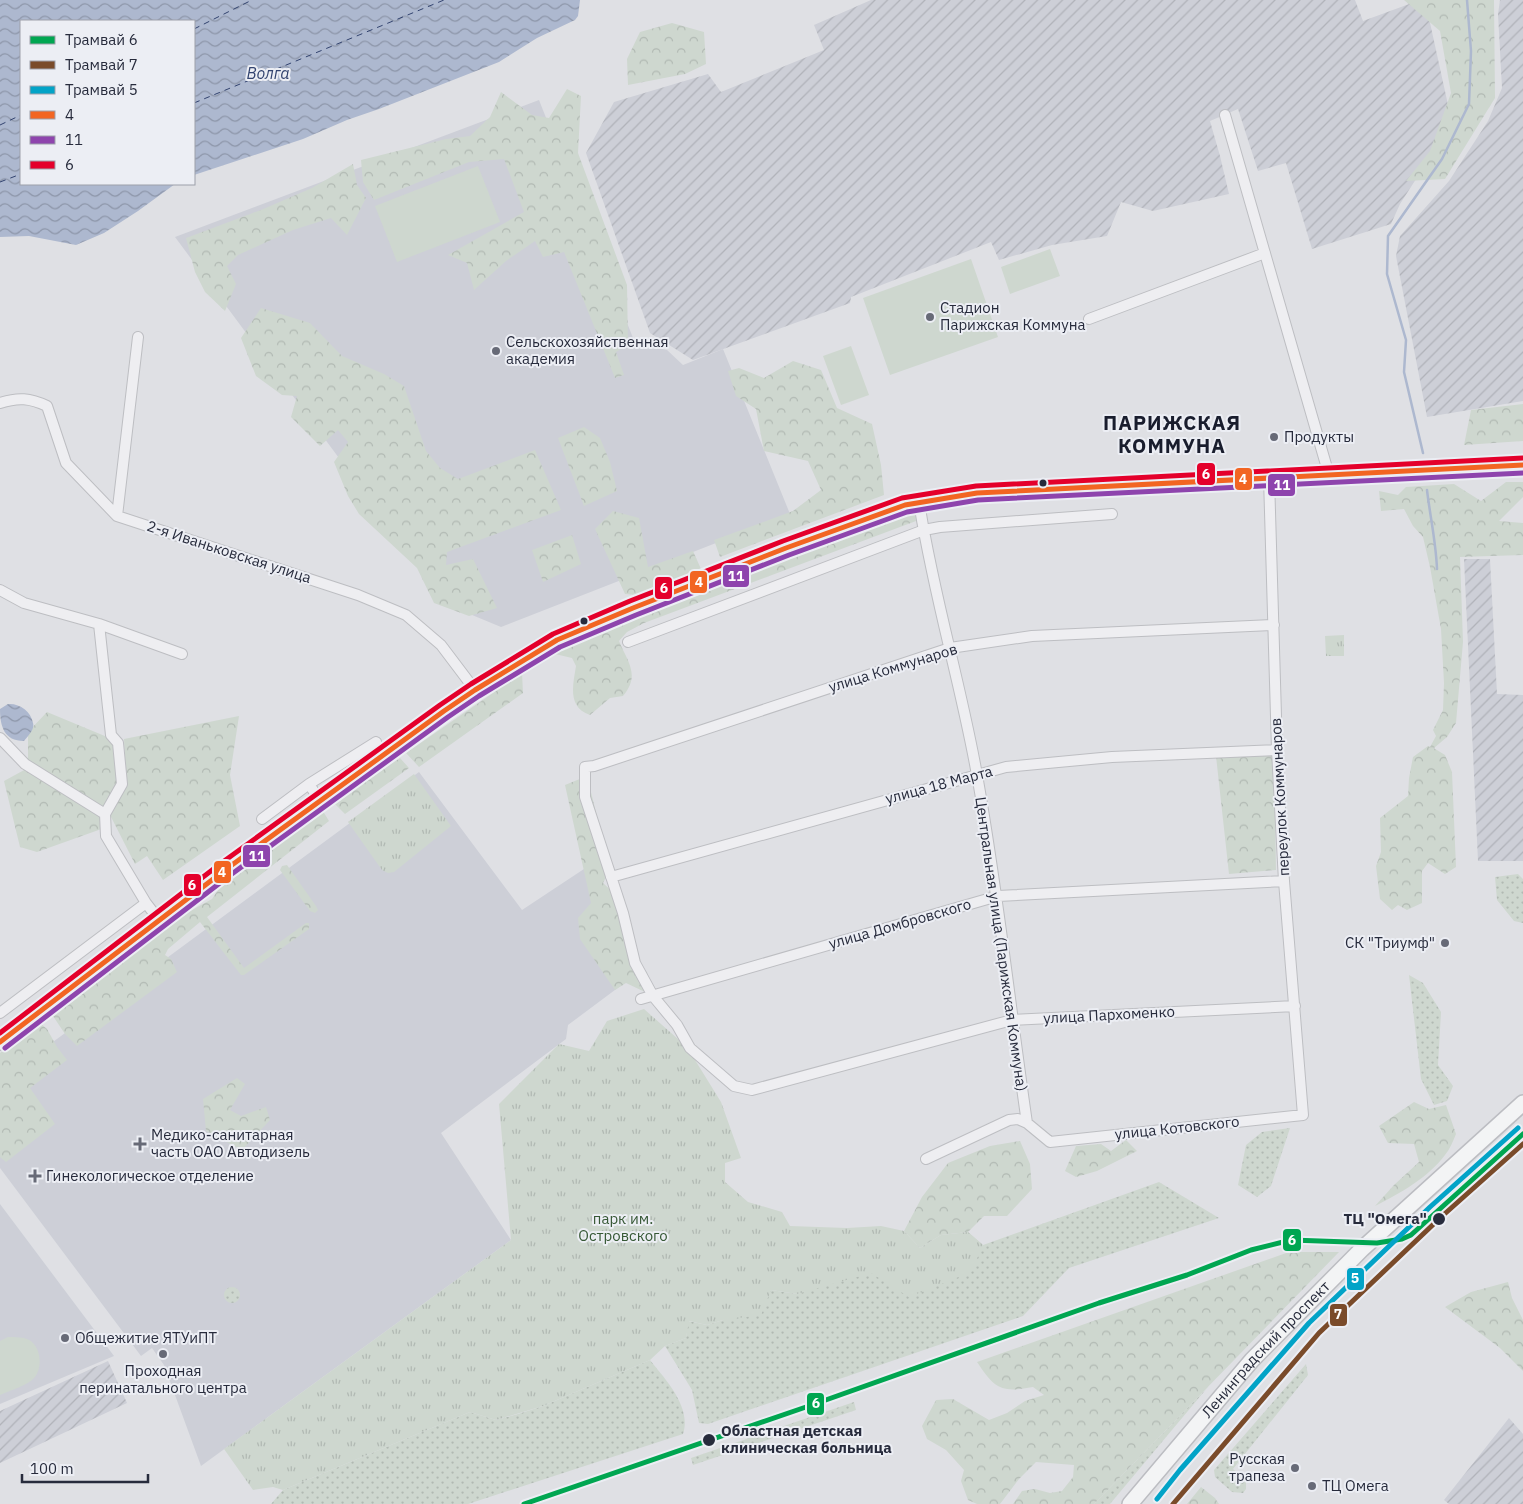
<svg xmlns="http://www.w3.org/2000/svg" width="1523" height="1504" viewBox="0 0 1523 1504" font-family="'IBM Plex Sans',sans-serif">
  <defs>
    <pattern id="industrial-furrows" width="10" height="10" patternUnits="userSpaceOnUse" patternTransform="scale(1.25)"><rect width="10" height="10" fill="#cdcfd7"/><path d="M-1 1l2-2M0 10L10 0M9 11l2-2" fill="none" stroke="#b0b2b9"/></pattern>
    <pattern id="grass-dots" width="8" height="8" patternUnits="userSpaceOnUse" patternTransform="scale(1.25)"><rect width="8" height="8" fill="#ced7cf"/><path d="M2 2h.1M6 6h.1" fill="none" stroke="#b1b9b3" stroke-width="1.8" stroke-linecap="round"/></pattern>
    <pattern id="forest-crowns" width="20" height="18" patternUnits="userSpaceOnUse" patternTransform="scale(1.25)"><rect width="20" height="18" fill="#ced7cf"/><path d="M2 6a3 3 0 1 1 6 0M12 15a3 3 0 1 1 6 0" fill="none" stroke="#b1b9b3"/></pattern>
    <pattern id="park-tufts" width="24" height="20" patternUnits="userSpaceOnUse" patternTransform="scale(1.25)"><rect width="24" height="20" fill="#ced7cf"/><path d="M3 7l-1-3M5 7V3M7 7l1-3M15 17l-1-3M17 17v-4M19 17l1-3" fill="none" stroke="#b1b9b3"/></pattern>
    <pattern id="water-waves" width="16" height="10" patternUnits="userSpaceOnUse" patternTransform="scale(1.25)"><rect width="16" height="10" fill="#adb8cf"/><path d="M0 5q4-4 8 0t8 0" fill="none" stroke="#8d96a9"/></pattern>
  </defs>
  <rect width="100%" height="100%" fill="#dfe0e4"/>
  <path fill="#cdcfd7" d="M539 100 635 343 667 350 683 365 723 349 790 514 501 627 448 605 175 237Z
    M419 772 522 910 587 867 627 981 568 1025 566 1039 441 1133 511 1240 201 1466 164 1365 152 1348 141 1356 0 1168V1081Z
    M0 1204 114 1356 0 1404Z"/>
  <path fill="url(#industrial-furrows)" d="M871 0H1355L1363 21 1420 0H1425L1452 123 1400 204 1391 224 1312 249 1286 163 1258 171 1238 109 1210 121 1220 156 1229 194 1153 211 1121 202 1107 236 1052 245 999 260 991 242 851 297 850 303 693 360 650 333 586 153 614 102 708 74 721 92 824 50 814 25Z
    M1500 0H1523V401L1427 417 1396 256 1400 236 1449 181 1488 121 1502 88 1498 14Z
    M1464 559H1490L1497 694 1523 695V861H1478Z
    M108 1361 127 1403 0 1463V1411Z
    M1509 1418 1523 1434V1504H1449L1444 1500Z"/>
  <path fill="url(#grass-dots)" d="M1518 874 1523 879V923L1514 921 1497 900 1495 877Z
    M1409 975 1423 983 1441 1012 1438 1065 1453 1086 1447 1101 1434 1105 1421 1079Z
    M1290 1128 1271 1186 1257 1197 1238 1185 1246 1145 1262 1132Z
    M1159 1182 1219 1218 1069 1268 1023 1316 708 1424 699 1423 692 1390 665 1346 686 1338 688 1321 707 1325 723 1320 771 1290 797 1294 968 1232 983 1245Z
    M224 1295a8 8 0 1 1 16 0a8 8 0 1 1-16 0Z
    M650 1360C665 1379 692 1407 683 1434L468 1504H271L283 1490 470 1412 496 1420 518 1414 543 1406Z
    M1306 1364 1308 1375 1233 1469 1246 1480V1489L1243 1493 1232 1492 1215 1477 1214 1470Z
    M1208 1387 1110 1504H1094Z
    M854 1402 856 1410 693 1465 691 1458Z"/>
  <path fill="url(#forest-crowns)" d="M1404 0H1494L1495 98 1445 179 1406 181 1430 151 1451 93 1440 31Z
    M672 23 704 32 706 64 685 74 628 85 627 59 640 32Z
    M567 89 581 96 578 153 627 285 628 345 616 352 624 375 615 378 564 252 543 257 535 241 506 261 474 290 467 263 448 255 524 212 504 159 469 162 374 200 363 182 361 160 446 139 470 136 490 117 501 92 532 115 549 118Z
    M353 164 357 185 366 198 347 235 331 218 293 230 238 255 227 266 236 284 225 311 205 292 195 272 186 238 261 210 312 188Z
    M261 308 310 323 342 356 384 374 404 386 426 451 440 468 458 479 535 450 561 510 447 552 446 565 473 559 497 608 469 616 434 603 417 568 359 514 348 496 334 462 348 442 338 430 320 446 291 417 297 396 282 395 256 376 241 338Z
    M793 361 821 370 837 408 872 424 881 465 884 495 720 557 714 540 793 511 821 490 808 461 764 451 756 409 736 396 728 371 739 368 764 378Z
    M1523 404V441L1464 445 1471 410Z
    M584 427 600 438 610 462 617 491 584 506 558 438Z
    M1506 482H1523V497L1499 521 1523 523V555L1460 557 1463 642 1456 723 1447 737 1434 748 1432 747 1445 755 1452 772 1456 867 1445 874 1428 863 1422 871V903L1407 910 1398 905 1392 910 1380 899 1376 866 1381 852 1380 818 1408 796 1409 778 1413 757 1428 746 1430 747 1436 736 1433 730 1443 710 1444 683 1441 629 1430 567 1423 537 1413 526 1404 509 1381 511 1379 491 1398 495 1406 487 1454 484 1481 501Z
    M613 511 639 518 648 567 693 551 701 569 636 595 625 594 595 529Z
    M908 512 915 513 916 521 644 623 627 632 619 641C627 661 641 675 623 696L610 698 590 715C567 707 573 685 576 666L572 658 555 654 552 651 561 644 622 617Z
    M572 535 581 564 543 582 532 550Z
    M522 673 523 693 419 767 406 753Z
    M47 712 112 739 117 784 104 809 28 760V732Z
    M239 716 230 775 240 826 163 880 147 856 135 864 109 813 126 785 124 739Z
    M1274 752 1276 870 1229 874 1216 756Z
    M400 758 409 768 345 814 334 803Z
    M26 769 101 815 107 827 37 852 20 847 4 781Z
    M587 776 610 869 603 883 616 895 635 963 647 972 649 984 645 992 626 983 615 990 580 939 578 918 591 903 565 785Z
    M321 808 329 821 207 917 244 968 306 923H309V929L244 975H241L200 922 168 949 165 955 171 959 177 972 77 1046 65 1034 51 1013 54 1010 172 921 212 899 222 884Z
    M287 865 316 906 318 910 315 913 310 911 280 870 282 866Z
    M40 1023 47 1029 57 1047 67 1060 30 1088 55 1124 6 1162 0 1157V1053L24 1033Z
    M237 1078 245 1084 230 1110 241 1116 266 1107 270 1120 242 1150 206 1131 203 1099Z
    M1414 1102 1429 1109 1446 1105 1456 1134C1453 1141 1450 1149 1445 1155 1429 1177 1399 1194 1375 1206L1394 1185 1419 1162 1414 1144 1388 1143 1379 1126Z
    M1126 1140 1137 1151 1097 1171 1076 1177 1065 1171 1076 1146 1101 1144 1111 1151Z
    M1020 1141 1030 1164 1032 1189 1007 1216H984L968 1232 941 1235 920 1248 904 1231 922 1197 948 1163 990 1146Z
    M1289 1252H1339L1094 1504H1013L1022 1491 1035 1489 1050 1493 1062 1491 1073 1477 1074 1465 1036 1462 1019 1479 1000 1504H977L968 1500 961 1481 964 1470 946 1450 927 1439 922 1426 936 1400 953 1399 989 1420 1007 1413 1025 1401 1044 1395 1033 1387C1001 1393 995 1389 977 1362Z
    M1508 1282 1512 1298 1523 1320V1371L1500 1348 1445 1307 1471 1292Z
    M1201 1487 1215 1498 1219 1504H1187Z"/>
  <path fill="url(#park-tufts)" d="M1344 635V656H1326L1325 636Z
    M414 774 451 826 394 872 388 873 382 870 348 822Z
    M644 1009 687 1047 721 1102 741 1158 725 1163V1182L748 1202 782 1212 790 1226 847 1228 881 1226 904 1231 920 1248 941 1235 968 1232 983 1245 971 1272 909 1297 871 1273 797 1294 771 1290 761 1315 723 1320 707 1325 689 1321 686 1338 665 1346 650 1360 543 1406 496 1420 470 1412 283 1490 273 1487 253 1490 224 1449 511 1240 499 1104 559 1044 589 1051 607 1021Z"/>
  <path fill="#ced7cf" d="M478 166 500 222 397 262 375 206Z
    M1050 249 1060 276 1010 294 1001 267Z
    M971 259 998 337 890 375 863 298Z
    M851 346 869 395 841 405 823 356Z
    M8 1337C13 1337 19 1337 24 1338 40 1341 44 1365 35 1377 27 1386 11 1390 0 1395V1341Z"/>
  <path fill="url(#water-waves)" d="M0 0H580L578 16 575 20 537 38 499 62 379 109 347 120 303 139 194 175V21H21V184H175L138 211 104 233 76 245 29 236 0 237Z
    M8 704C19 703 31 711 33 723 35 729 28 736 24 741 4 741 0 726 0 709Z"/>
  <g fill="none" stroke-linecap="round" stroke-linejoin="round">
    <path stroke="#adb8cf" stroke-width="2.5" d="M1423 453 1404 372 1406 340 1387 274 1388 236 1442 159 1469 104 1471 51 1467 0
      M1427 490C1430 516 1436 542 1437 569"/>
    <path stroke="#32436f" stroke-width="1" stroke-dasharray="6 5" stroke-linecap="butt" d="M194 29 252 0
      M194 103 444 0
      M0 125 21 115
      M0 182 21 174"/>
    <defs>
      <path id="street" d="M1225 115 1329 475
        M1089 319 1265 253
        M0 403C18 397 30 398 47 406L66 463 117 516 358 595 406 615 441 645 475 690
        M919 502C933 594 961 684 977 775 998 891 1010 1007 1027 1123L1050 1142 1303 1115 1284 881 1277 750 1269 478
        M117 516 138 337
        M0 590 24 603 99 624 182 654
        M99 624 111 735 118 743 122 784 105 814
        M1274 625 1032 636 950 648 594 766 585 767V797L623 913 635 963 653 996 677 1025 690 1048 734 1086 752 1090 1012 1020 1295 1006
        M628 642 924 530 940 527 1112 514
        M0 738 25 764 105 814 106 836 146 903 159 920
        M309 784 320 801
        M262 819 309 784 376 742
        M611 877 1006 767 1112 757 1277 750
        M641 999 998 896 1284 881
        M0 1013 146 903
        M926 1159 1009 1120 1018 1119 1027 1123"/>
      <g id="primary">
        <path d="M0 1042 225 870 444 711 475 690 557 640 633 608 786 548 905 505 977 493 1523 465"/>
        <path id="s1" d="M1130 1504 1252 1360 1362 1249 1523 1103"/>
      </g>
    </defs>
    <use href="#street" stroke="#bdbec2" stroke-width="12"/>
    <use href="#primary" stroke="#bcbdc2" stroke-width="18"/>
    <use href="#street" stroke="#eeeef1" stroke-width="10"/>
    <use href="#primary" stroke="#f3f4f5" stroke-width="15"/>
    <defs>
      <path id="bus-1" d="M0 1042 225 870 444 711 475 690 557 640 633 608 786 548 905 505 977 493 1523 465"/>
      <path id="bus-2" d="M5 1048 229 876 448 717 479 696 560 647 636 615 789 555 907 512 978 500 1523 473"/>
      <path id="bus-3" d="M0 1033 220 864 440 705 471 684 553 634 630 601 783 541 902 498 976 486 1523 458"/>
    </defs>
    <use href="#bus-1" stroke="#eceef4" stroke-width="9"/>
    <use href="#bus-2" stroke="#eceef4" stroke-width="9"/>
    <use href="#bus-3" stroke="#eceef4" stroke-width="9"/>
    <use href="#bus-1" stroke="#f26522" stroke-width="5"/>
    <use href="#bus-2" stroke="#8e44ad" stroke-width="5"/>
    <use href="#bus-3" stroke="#e4002b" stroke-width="5"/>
    <defs>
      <path id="tram-1" d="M524 1504 806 1407 1099 1303 1187 1275 1251 1250 1291 1240 1377 1243 1402 1239 1411 1235 1523 1134"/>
      <path id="tram-2" d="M1173 1504 1319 1333 1440 1218 1523 1144"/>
      <path id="tram-3" d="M1157 1499 1180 1470 1309 1323 1430 1207 1518 1128"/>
    </defs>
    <use href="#tram-1" stroke="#eceef4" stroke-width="9"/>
    <use href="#tram-2" stroke="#eceef4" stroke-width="9"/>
    <use href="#tram-3" stroke="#eceef4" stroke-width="9"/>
    <use href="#tram-1" stroke="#00a651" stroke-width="5"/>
    <use href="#tram-2" stroke="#7a4b2a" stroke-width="5"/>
    <use href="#tram-3" stroke="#02a3c7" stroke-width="5"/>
  </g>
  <g fill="#676a77" stroke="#eceef4" stroke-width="2">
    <circle cx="930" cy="317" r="5"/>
    <circle cx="496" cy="351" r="5"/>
    <circle cx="1274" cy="437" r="5"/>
    <circle cx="1445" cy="943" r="5"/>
    <path d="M137.5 1136.5h5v5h5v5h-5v5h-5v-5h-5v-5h5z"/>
    <path d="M32.5 1168.5h5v5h5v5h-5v5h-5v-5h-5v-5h5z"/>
    <circle cx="65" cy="1338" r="5"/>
    <circle cx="163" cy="1354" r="5"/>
    <circle cx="1295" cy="1468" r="5"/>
    <circle cx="1312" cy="1486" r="5"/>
  </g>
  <g fill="#272b3c" stroke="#eceef4" stroke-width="2">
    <circle cx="1043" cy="483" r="4.5"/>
    <circle cx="584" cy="621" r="4.5"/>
    <circle cx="1439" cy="1219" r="7"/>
    <circle cx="709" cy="1440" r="7"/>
  </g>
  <g text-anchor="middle" stroke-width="4" stroke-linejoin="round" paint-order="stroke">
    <g font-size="15" fill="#272b3c" stroke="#eceef4" text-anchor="start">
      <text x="940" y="313">Стадион<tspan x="940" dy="17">Парижская Коммуна</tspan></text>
      <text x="506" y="347">Сельскохозяйственная<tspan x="506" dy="17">академия</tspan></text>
      <text x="1284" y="442">Продукты</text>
      <text x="1435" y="948" text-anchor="end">СК "Триумф"</text>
      <text x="151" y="1140">Медико-санитарная<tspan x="151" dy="17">часть ОАО Автодизель</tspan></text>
      <text x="46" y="1181">Гинекологическое отделение</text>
      <text x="75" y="1343">Общежитие ЯТУиПТ</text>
      <text x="163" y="1376" text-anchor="middle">Проходная<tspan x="163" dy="17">перинатального центра</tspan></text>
      <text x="1285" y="1464" text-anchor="end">Русская<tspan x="1285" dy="17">трапеза</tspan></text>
      <text x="1322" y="1491">ТЦ Омега</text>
    </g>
    <g font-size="15" fill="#272b3c" stroke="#eceef4">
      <text transform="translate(229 552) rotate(18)" y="5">2-я Иваньковская улица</text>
      <text transform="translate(893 668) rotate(-17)" y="5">улица Коммунаров</text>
      <text transform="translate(939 785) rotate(-15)" y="5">улица 18 Марта</text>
      <text transform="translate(1280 797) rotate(-93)" y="5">переулок Коммунаров</text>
      <text transform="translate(900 924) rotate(-16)" y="5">улица Домбровского</text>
      <text transform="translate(1001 944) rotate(82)" y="5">Центральная улица (Парижская Коммуна)</text>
      <text transform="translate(1109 1015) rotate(-3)" y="5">улица Пархоменко</text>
      <text transform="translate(1177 1128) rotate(-6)" y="5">улица Котовского</text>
      <text dy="5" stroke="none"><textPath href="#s1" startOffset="206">Ленинградский проспект</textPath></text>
    </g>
    <g font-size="15" fill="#365835" stroke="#eceef4">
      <text x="623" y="1224">парк им.<tspan x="623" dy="17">Островского</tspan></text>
    </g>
    <g font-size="15" font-weight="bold" fill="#272b3c" stroke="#eceef4" text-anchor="end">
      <text x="1427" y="1224">ТЦ "Омега"</text>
      <text x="721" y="1436" text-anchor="start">Областная детская<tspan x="721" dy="17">клиническая больница</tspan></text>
    </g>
    <g font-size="16" font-style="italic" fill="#32436f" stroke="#eceef4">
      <text x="268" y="79">Волга</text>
    </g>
    <g font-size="20" font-weight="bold" letter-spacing="1" fill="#191d2d" stroke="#eceef4">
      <text x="1172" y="430">ПАРИЖСКАЯ<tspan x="1172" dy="23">КОММУНА</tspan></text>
    </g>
  </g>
  <g stroke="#eceef4" stroke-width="2">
    <rect x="1196" y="462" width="20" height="24" rx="5" fill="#e4002b"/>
    <rect x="1234" y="467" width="19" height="24" rx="5" fill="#f26522"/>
    <rect x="1267" y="473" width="29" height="24" rx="5" fill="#8e44ad"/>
    <rect x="722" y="564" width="28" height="24" rx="5" fill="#8e44ad"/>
    <rect x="689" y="570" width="19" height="24" rx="5" fill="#f26522"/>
    <rect x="654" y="576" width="19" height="24" rx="5" fill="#e4002b"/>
    <rect x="242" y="844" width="29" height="24" rx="5" fill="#8e44ad"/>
    <rect x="213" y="860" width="19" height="24" rx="5" fill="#f26522"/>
    <rect x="183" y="873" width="19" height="24" rx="5" fill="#e4002b"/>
    <rect x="1282" y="1228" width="20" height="24" rx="5" fill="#00a651"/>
    <rect x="1346" y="1267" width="19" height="24" rx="5" fill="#02a3c7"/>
    <rect x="1329" y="1303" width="19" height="24" rx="5" fill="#7a4b2a"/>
    <rect x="806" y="1392" width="19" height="24" rx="5" fill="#00a651"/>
  </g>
  <g font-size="14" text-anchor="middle" font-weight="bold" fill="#fff">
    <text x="1206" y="479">6</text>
    <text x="1243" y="484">4</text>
    <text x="1282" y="490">11</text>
    <text x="736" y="581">11</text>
    <text x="699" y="587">4</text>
    <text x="664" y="593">6</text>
    <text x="257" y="861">11</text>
    <text x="222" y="877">4</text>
    <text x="192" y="890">6</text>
    <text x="1292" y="1245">6</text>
    <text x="1355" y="1283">5</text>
    <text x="1338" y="1319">7</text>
    <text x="816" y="1408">6</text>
  </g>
  <rect x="20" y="20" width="175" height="165" fill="#eceef4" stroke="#9da0aa"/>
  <rect x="30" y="36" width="25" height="8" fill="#00a651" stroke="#9da0aa"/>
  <text x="65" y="45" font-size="15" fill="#272b3c">Трамвай 6</text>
  <rect x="30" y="61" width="25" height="8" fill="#7a4b2a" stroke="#9da0aa"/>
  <text x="65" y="70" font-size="15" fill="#272b3c">Трамвай 7</text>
  <rect x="30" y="86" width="25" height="8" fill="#02a3c7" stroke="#9da0aa"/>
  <text x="65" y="95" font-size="15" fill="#272b3c">Трамвай 5</text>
  <rect x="30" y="111" width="25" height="8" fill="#f26522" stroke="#9da0aa"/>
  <text x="65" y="120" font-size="15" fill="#272b3c">4</text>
  <rect x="30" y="136" width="25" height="8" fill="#8e44ad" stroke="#9da0aa"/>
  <text x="65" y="145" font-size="15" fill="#272b3c">11</text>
  <rect x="30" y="161" width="25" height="8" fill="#e4002b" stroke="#9da0aa"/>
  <text x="65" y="170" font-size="15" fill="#272b3c">6</text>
  <path d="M22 1474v8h126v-8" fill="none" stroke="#272b3c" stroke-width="2.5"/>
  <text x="30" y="1474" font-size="15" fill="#272b3c" stroke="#eceef4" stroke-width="4" paint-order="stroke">100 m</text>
</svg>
